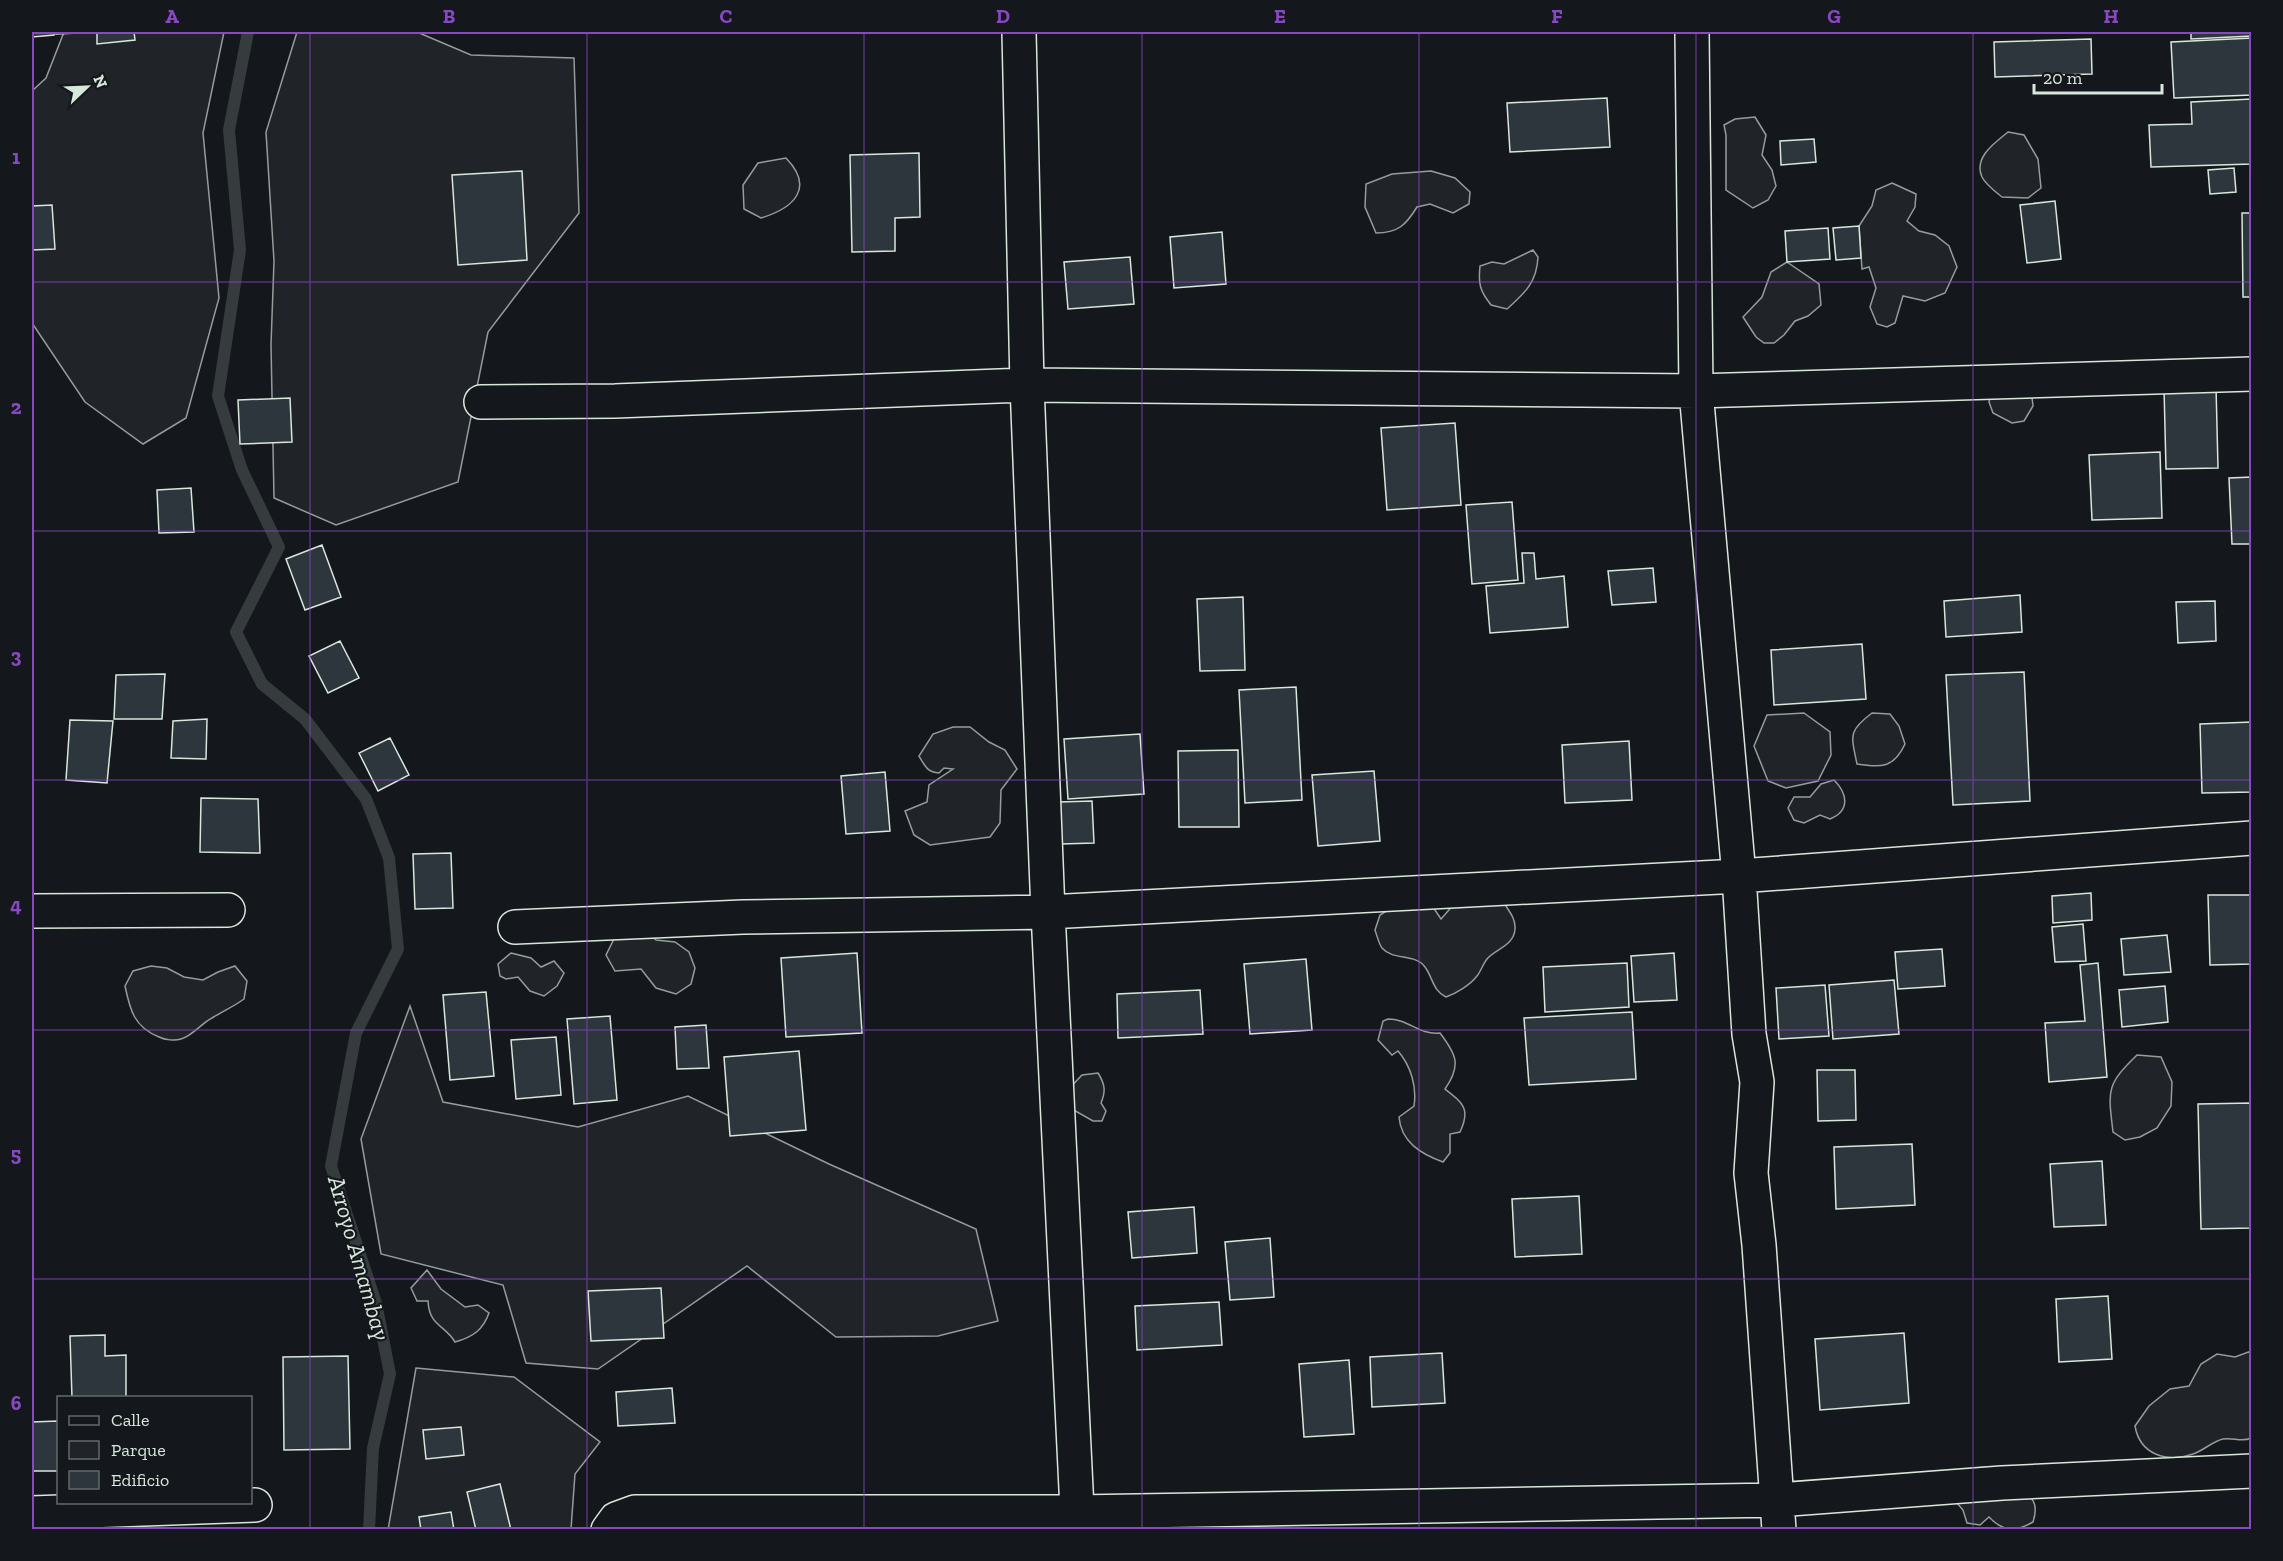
<svg xmlns="http://www.w3.org/2000/svg" width="2283" height="1561" viewBox="0 0 2283 1561" font-family="'Zilla Slab',serif">
  <rect width="100%" height="100%" fill="#14181c"/>
  <path fill="#202428" stroke="#939e99" stroke-width="1.5" d="M64 32H224L203 133 219 298 186 418 143 444 85 402 32 323V91L46 78Z
    M297 32H417L471 55 574 58 579 213 488 332 458 482 336 525 274 498 271 345 274 261 266 132Z
    M1755 117 1766 135 1762 155 1772 170 1776 186 1768 200 1753 208 1726 190V135L1724 125 1735 119Z
    M2008 132 2024 135 2038 159 2041 188 2028 198 2002 197C1996 192 1986 185 1982 177 1973 157 1996 142 2008 132Z
    M786 158C815 188 794 208 761 218L744 209 743 185 758 163Z
    M1431 171 1455 178 1470 192 1469 204 1453 213 1430 204 1417 207C1406 225 1398 233 1376 233L1365 207 1366 184 1392 174Z
    M1892 183 1916 194 1915 207 1907 221 1919 231 1935 235 1949 246 1957 267 1945 293 1925 301 1903 296 1895 323 1887 327 1877 324 1870 307 1876 288 1869 267 1862 269 1859 226 1872 206 1876 190Z
    M1533 250 1538 257C1537 282 1525 293 1507 309L1491 305C1480 291 1478 284 1480 266L1492 262 1504 264Z
    M1787 262 1819 284 1821 305 1808 316 1795 321 1784 335 1774 343H1764L1756 337 1743 317 1762 297 1771 272Z
    M2031 389 2033 406 2024 421 2012 423 1993 413 1989 402 1990 397Z
    M1804 713 1830 732 1831 755 1818 781 1786 788 1768 781 1754 746 1767 715Z
    M1872 713 1890 714 1899 726 1905 744C1894 768 1881 768 1857 764 1851 735 1848 731 1872 713Z
    M953 727H970L989 742 1005 750 1017 769 1001 790 1000 823 990 837 930 845 914 835 905 811 927 802 929 785 953 769 944 768 939 773C927 772 925 766 919 756L933 734Z
    M1834 780C1848 794 1850 811 1830 819L1820 815 1804 823 1794 820 1788 808 1794 797H1810L1821 784Z
    M1455 903H1504C1509 911 1516 919 1515 929 1514 946 1495 949 1487 959 1483 964 1481 971 1477 976 1470 985 1457 993 1446 997 1433 991 1433 978 1425 967 1415 953 1393 961 1382 948 1379 944 1377 936 1375 930L1380 915 1394 906 1431 904 1441 919Z
    M642 926 656 940 675 942 689 952 695 968 691 984 676 994 656 988 641 969 615 971 606 955 620 927Z
    M511 953 531 958 541 967 554 961 564 973 557 986 544 996 530 991 518 977 506 979 500 976 498 964Z
    M151 966 167 968 184 977 203 980 218 972 235 966 247 981 244 999C233 1007 223 1011 212 1018 202 1023 192 1036 181 1039 175 1041 165 1040 159 1037 134 1027 130 1010 125 986L133 971Z
    M410 1006 443 1102 578 1127 688 1096 829 1164 976 1229 998 1321 938 1336 836 1337 747 1266 598 1369 526 1363 503 1285 381 1254 361 1139Z
    M1388 1019C1409 1019 1418 1035 1440 1033 1456 1054 1462 1065 1445 1089 1463 1103 1471 1109 1460 1132L1450 1134V1153L1443 1162C1421 1154 1401 1142 1399 1117L1414 1106C1417 1087 1411 1066 1398 1051L1392 1055 1378 1040 1383 1021Z
    M2137 1055 2161 1057 2172 1082 2171 1106 2157 1128 2140 1137 2125 1140 2113 1132C2108 1090 2106 1085 2137 1055Z
    M1098 1073C1105 1084 1106 1091 1101 1103L1106 1111 1102 1121H1093L1070 1108 1064 1094 1082 1075Z
    M427 1270 441 1289 465 1307 478 1305 489 1313C483 1330 473 1337 455 1342 445 1325 429 1326 428 1301H417L411 1288Z
    M2251 1351V1438C2242 1443 2233 1437 2223 1439 2213 1441 2203 1451 2193 1454 2167 1463 2140 1455 2135 1426L2149 1406 2170 1389 2189 1386 2201 1364 2217 1354 2235 1357Z
    M416 1368 514 1377 600 1442 575 1474 571 1529 388 1530Z
    M1986 1467C1992 1472 1997 1480 2004 1483 2023 1494 2042 1494 2033 1522 2016 1532 2003 1532 1989 1517L1980 1525 1967 1523 1963 1510 1951 1496 1967 1469Z"/>
  <g fill="none" stroke-linecap="round" stroke-linejoin="round">
    <path stroke="#363b3e" stroke-width="12" d="M248 32 229 130 240 250 218 396 242 470 279 547 236 632 262 684 305 719 366 799 389 858 398 949 356 1033 331 1166 376 1303 390 1374 373 1448 369 1530"/>
  </g>
  <path fill="#2c363c" stroke="#d8e6dc" stroke-width="1.5" d="M32 32H54V35L32 37Z
    M56 32H78V33L56 34Z
    M97 32H134L135 40 97 44Z
    M2191 32H2252V36L2191 39Z
    M2252 38V95L2174 98 2171 42Z
    M2091 39 2092 74 1995 77 1994 42Z
    M1607 98 1610 147 1510 152 1507 103Z
    M2252 99V164L2151 167 2149 125 2192 124 2191 102Z
    M1814 139 1816 162 1781 165 1780 141Z
    M919 153 920 217 895 218V251L852 252 850 155Z
    M2234 168 2236 192 2210 194 2208 170Z
    M522 171 527 260 458 265 452 175Z
    M2055 201 2061 259 2027 263 2020 205Z
    M52 205 55 249 32 250V206Z
    M2242 213H2252V297H2243Z
    M1859 226 1861 258 1836 260 1833 228Z
    M1828 228 1830 259 1787 262 1785 231Z
    M1222 232 1226 284 1174 288 1170 237Z
    M1130 257 1134 304 1068 309 1064 262Z
    M2216 386 2218 468 2166 469 2164 388Z
    M290 398 292 442 240 444 238 400Z
    M1455 423 1461 505 1387 510 1381 428Z
    M2160 452 2162 518 2092 520 2089 455Z
    M2252 477V544H2232L2229 478Z
    M191 488 194 532 159 533 157 490Z
    M1512 502 1518 580 1472 584 1466 505Z
    M322 545 341 597 305 610 286 559Z
    M1522 553H1534L1536 579 1564 576 1568 627 1490 633 1486 586 1524 583Z
    M1653 568 1656 602 1612 605 1608 571Z
    M2020 595 2022 632 1946 637 1944 601Z
    M1243 597 1245 670 1200 671 1197 599Z
    M2215 601 2216 641 2178 643 2176 602Z
    M340 641 359 678 328 693 309 656Z
    M1862 644 1866 699 1774 705 1771 650Z
    M2024 672 2030 801 1953 805 1946 675Z
    M165 674 162 719H114L116 675Z
    M1296 687 1302 800 1245 803 1239 690Z
    M207 719 206 759 171 758 173 721Z
    M70 720 113 721 107 783 66 780Z
    M2252 722V792L2202 793 2200 724Z
    M1140 734 1144 794 1068 799 1064 739Z
    M390 738 409 775 378 791 359 753Z
    M1629 741 1632 800 1565 803 1562 745Z
    M1238 750 1239 827H1179L1178 751Z
    M1374 771 1380 841 1318 846 1312 775Z
    M885 772 890 831 846 834 841 776Z
    M201 798 258 799 260 853 200 852Z
    M1092 801 1094 843 1061 844 1059 802Z
    M451 853 453 908 415 909 413 854Z
    M2091 893 2092 920 2053 923 2052 896Z
    M2208 895H2252V964L2210 965Z
    M2083 924 2086 961 2055 962 2052 927Z
    M2167 935 2171 972 2124 975 2121 939Z
    M1942 949 1945 986 1898 989 1895 952Z
    M857 953 862 1033 786 1037 781 958Z
    M1674 953 1677 1000 1634 1002 1631 956Z
    M1306 959 1312 1030 1250 1034 1244 964Z
    M1627 963 1629 1007 1545 1012 1543 967Z
    M2098 963 2107 1077 2049 1082 2045 1023 2085 1021 2080 965Z
    M1894 980 1899 1034 1833 1039 1829 985Z
    M1825 985 1829 1036 1779 1039 1776 988Z
    M2165 986 2168 1022 2122 1027 2119 990Z
    M1200 990 1203 1034 1118 1038 1117 994Z
    M486 992 494 1076 450 1080 443 995Z
    M1632 1012 1636 1079 1529 1085 1524 1018Z
    M610 1016 617 1100 574 1104 567 1019Z
    M706 1025 709 1068 677 1069 675 1027Z
    M556 1037 561 1095 516 1099 511 1040Z
    M799 1051 806 1130 730 1136 724 1057Z
    M1817 1070H1855L1856 1120 1818 1121Z
    M2252 1103V1228L2201 1229 2198 1104Z
    M1912 1144 1915 1205 1836 1209 1834 1147Z
    M2102 1161 2106 1225 2054 1227 2050 1164Z
    M1579 1196 1582 1254 1515 1257 1512 1199Z
    M1194 1207 1197 1253 1132 1258 1128 1212Z
    M1270 1238 1274 1297 1230 1300 1225 1242Z
    M661 1288 664 1338 591 1341 588 1291Z
    M2108 1296 2112 1359 2059 1362 2056 1299Z
    M1219 1302 1222 1345 1137 1350 1135 1306Z
    M1904 1333 1909 1403 1820 1410 1815 1339Z
    M105 1335V1356L126 1355V1398H72L70 1336Z
    M1442 1353 1445 1403 1372 1407 1370 1357Z
    M348 1356 350 1449 284 1450 283 1357Z
    M1349 1360 1354 1434 1304 1437 1299 1364Z
    M672 1388 675 1423 618 1426 616 1392Z
    M58 1421V1471H32V1422Z
    M461 1427 464 1455 426 1459 423 1430Z
    M500 1484 511 1530H476L467 1492Z
    M451 1512 454 1530H421L419 1517Z"/>
  <g fill="none" stroke-linecap="round" stroke-linejoin="round">
    <defs>
      <path id="minor" d="M1019 32 1027 385 1048 912 1078 1530
        M1692 32 1696 391 1739 876 1749 1034 1757 1082 1751 1173 1759 1245 1779 1530
        M481 402 615 401 1027 385 1696 391 2252 374
        M32 911 228 910
        M515 927 743 917 1048 912 1739 876 2252 838
        M32 1513 255 1505
        M608 1530 616 1519 635 1512H1077L1777 1500 2002 1483 2252 1471"/>
    </defs>
    <use href="#minor" stroke="#d8e6dc" stroke-width="36"/>
    <use href="#minor" stroke="#14181c" stroke-width="33"/>
  </g>
  <path fill="none" stroke="#8948c3" stroke-width="1.5" stroke-opacity="0.55" d="M310 32V1530M587 32V1530M864 32V1530M1142 32V1530M1419 32V1530M1696 32V1530M1973 32V1530M32 282H2252M32 531H2252M32 780H2252M32 1030H2252M32 1279H2252"/>
  <g text-anchor="middle" stroke-width="4.5" stroke-linejoin="round" paint-order="stroke">
    <g font-size="24" font-style="italic" fill="#d8e6dc" stroke="#14181c">
      <text transform="translate(359 1258) rotate(74)" y="8">Arroyo Amambay</text>
    </g>
  </g>
  <rect width="2283" height="1561" fill="none" stroke="#14181c" stroke-width="66"/>
  <rect x="57" y="1396" width="195" height="108" fill="#14181c" stroke="#626a69" stroke-width="1.5"/>
  <rect x="69" y="1416" width="30" height="9" fill="#14181c" stroke="#626a69" stroke-width="1.5"/>
  <text x="111" y="1426" font-size="18" fill="#d8e6dc">Calle</text>
  <rect x="69" y="1441" width="30" height="18" fill="#202428" stroke="#626a69" stroke-width="1.5"/>
  <text x="111" y="1456" font-size="18" fill="#d8e6dc">Parque</text>
  <rect x="69" y="1471" width="30" height="18" fill="#2c363c" stroke="#626a69" stroke-width="1.5"/>
  <text x="111" y="1486" font-size="18" fill="#d8e6dc">Edificio</text>
  <g transform="translate(87 87) rotate(67)" stroke="#14181c" stroke-width="4.5" paint-order="stroke">
  <path d="M0-4.5L10 22L0 15L-10 22Z" fill="#d8e6dc"/>
  <text y="-9" font-size="16" font-weight="bold" text-anchor="middle" fill="#d8e6dc">N</text>
  </g>
  <path d="M2034 84v9h128v-9" fill="none" stroke="#d8e6dc" stroke-width="3"/>
  <text x="2043" y="84" font-size="18" fill="#d8e6dc" stroke="#14181c" stroke-width="4.5" paint-order="stroke">20 m</text>
  <rect x="33" y="33" width="2217" height="1495" fill="none" stroke="#8948c3" stroke-width="2"/>
  <g font-size="20" text-anchor="middle" font-weight="bold" fill="#8948c3">
    <text x="172" y="23">A</text>
    <text x="449" y="23">B</text>
    <text x="726" y="23">C</text>
    <text x="1003" y="23">D</text>
    <text x="1280" y="23">E</text>
    <text x="1557" y="23">F</text>
    <text x="1834" y="23">G</text>
    <text x="2111" y="23">H</text>
    <text x="16" y="164">1</text>
    <text x="16" y="414">2</text>
    <text x="16" y="663">3</text>
    <text x="16" y="912">4</text>
    <text x="16" y="1161">5</text>
    <text x="16" y="1410">6</text>
  </g>
</svg>
